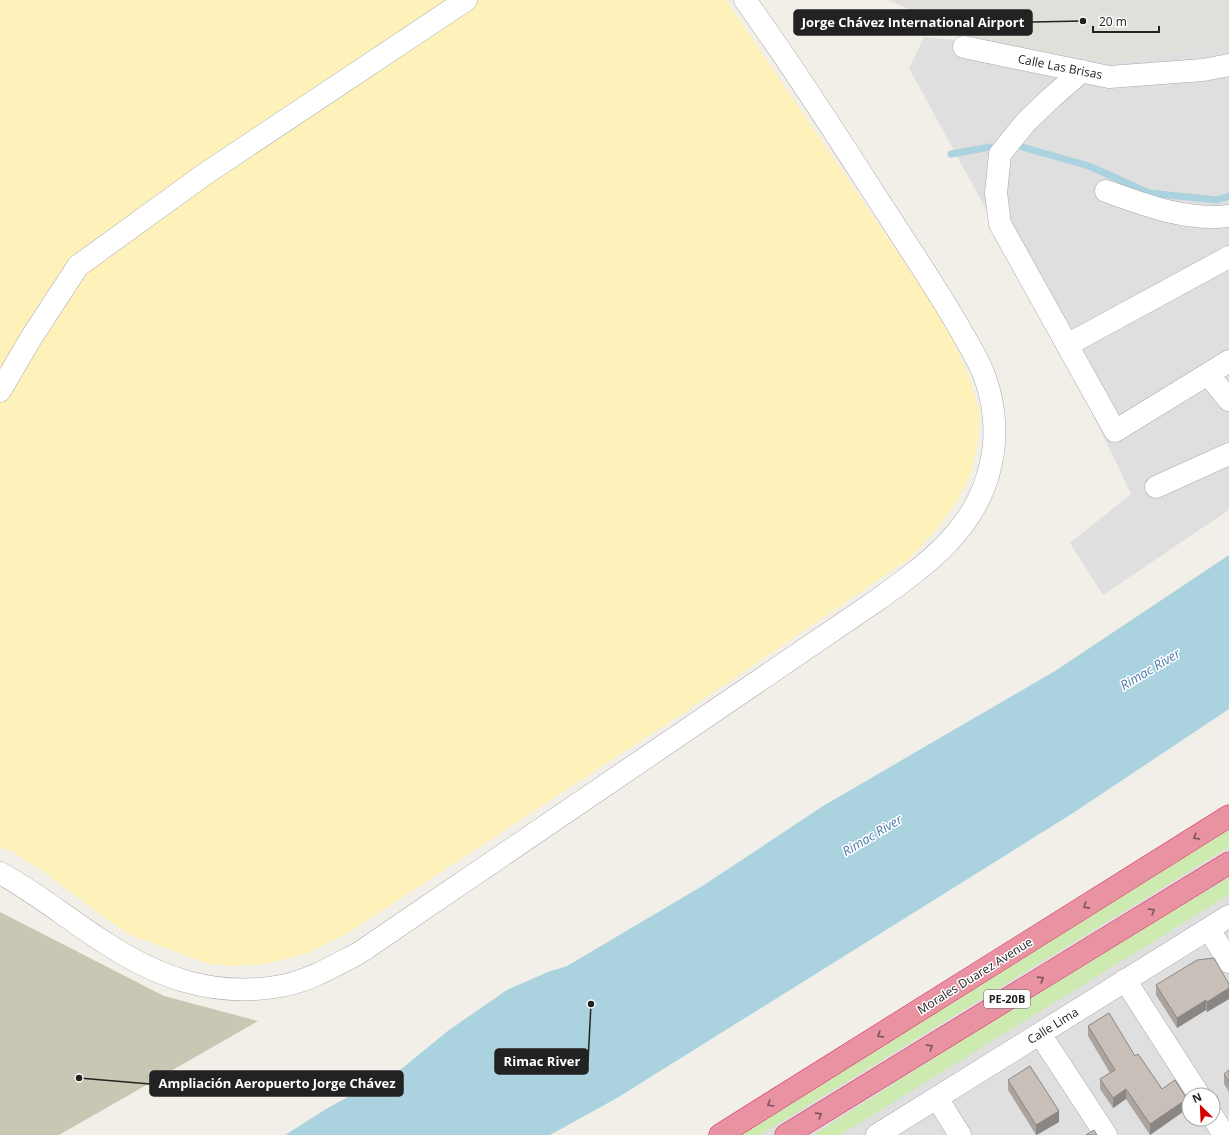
<svg xmlns="http://www.w3.org/2000/svg" width="1229" height="1135" viewBox="0 0 1229 1135" font-family="'Open Sans',sans-serif">
  <rect width="100%" height="100%" fill="#f2efe9"/>
  <path fill="#e0dfdf" fill-rule="evenodd" d="M924 37 987 43 1114 63 1229 43V510L1103 595 1070 543 1131 494 1060 345 909 68Z
    M1229 837V1135H749ZM1189 1095H1213V1119H1189Z"/>
  <path fill="#e1dfda" d="M888 0H1229V43L1114 63 987 43Z"/>
  <path fill="#c7c7b4" d="M0 912 164 996 258 1021 59 1135H0Z"/>
  <path fill="#cdebb0" d="M1229 828V847L760 1135H739Z
    M1229 877V895L1193 917 840 1135H813L1001 1015Z"/>
  <path fill="#fff1ba" d="M0 0H726L926 294 952 338 970 379 980 414 978 442 971 473 958 500 936 530 909 559 676 718 348 933 306 954 265 964 235 966 209 964 128 934 94 910 44 872 13 852 0 847Z"/>
  <path fill="#aad3df" d="M1229 555V709L1073 813 617 1098 550 1135H285L331 1106 400 1070 449 1030 507 990 548 972 567 966 704 885 823 806 1055 671Z"/>
  <g fill="none" stroke-linecap="round" stroke-linejoin="round">
    <path stroke="#aad3df" stroke-width="7" d="M1022 147 1089 166 1149 193 1217 200 1229 196
      M951 154 990 147"/>
    <defs>
      <path id="minor" d="M964 47 1109 77 1203 70 1229 65
        M1082 71 1051 98 1026 122 1000 154 996 193 1000 224 1115 431 1229 361
        M1106 191C1145 205 1186 221 1229 216
        M1067 345 1229 257
        M1208 374 1229 400
        M0 391 31 338 78 266 205 174 466 0
        M1156 487 1229 454
        M0 873C37 893 69 920 104 942 158 978 215 998 281 986 309 981 334 966 359 953L873 603C925 566 978 529 991 463 998 433 994 398 982 370 977 359 971 348 965 338 943 298 917 260 892 221 844 147 797 72 745 0
        M1209 929 1229 962
        M1125 980 1199 1095
        M1040 1034 1106 1135
        M937 1098 960 1135
        M1213 1117 1224 1135
        M877 1135 1229 916"/>
      <path id="highway" d="M720 1135 1229 816
        M786 1135 1229 863"/>
    </defs>
    <use href="#minor" stroke="#a9a9a9" stroke-width="23"/>
    <use href="#highway" stroke="#dc2a67" stroke-width="23"/>
    <use href="#minor" stroke="#fff" stroke-width="22"/>
    <use href="#highway" stroke="#e892a2" stroke-width="22"/>
  </g>
  <path fill="#aba49e" d="M1229 984V999L1207 1012 1206 1010 1177 1028 1156 995V985Z
    M1088 1026 1135 1056 1162 1089 1187 1109 1150 1135 1126 1099 1113 1108 1100 1089V1079L1110 1073 1088 1036Z
    M1229 1070V1092L1224 1084V1074Z
    M1008 1080 1059 1122 1037 1135H1036L1008 1090Z"/>
  <path fill="#8b8681" d="M1229 988V999L1207 1012V1002Z
    M1206 1000V1010L1177 1028V1018Z
    M1126 1089V1099L1113 1108V1098Z
    M1187 1099V1109L1150 1135V1124Z
    M1059 1111V1122L1036 1135V1125Z"/>
  <path fill="#c7bfb8" stroke="#8b8681" d="M1214 958 1229 984V988L1207 1002 1206 1000 1177 1018 1156 985 1197 960Z
    M1109 1013 1135 1056 1138 1054 1162 1089 1175 1080 1187 1099 1150 1124 1126 1089 1113 1098 1100 1079 1115 1070 1088 1026Z
    M1030 1066 1059 1111 1036 1125 1008 1080Z
    M1229 1070V1082L1224 1074Z
    M1094 1130 1097 1135H1086Z"/>
  <defs><path id="oneway-chevron" d="M-2-3.5L2.5 0L-2 3.5" fill="none" stroke-width="1.6" stroke-linecap="round" stroke-linejoin="round"/></defs>
  <g stroke="#7b545c">
    <use href="#oneway-chevron" transform="translate(1196 837) rotate(148)"/>
    <use href="#oneway-chevron" transform="translate(1086 906) rotate(148)"/>
    <use href="#oneway-chevron" transform="translate(1152 911) rotate(-31)"/>
    <use href="#oneway-chevron" transform="translate(1041 979) rotate(-32)"/>
    <use href="#oneway-chevron" transform="translate(880 1035) rotate(148)"/>
    <use href="#oneway-chevron" transform="translate(930 1047) rotate(-32)"/>
    <use href="#oneway-chevron" transform="translate(770 1104) rotate(148)"/>
    <use href="#oneway-chevron" transform="translate(819 1115) rotate(-32)"/>
  </g>
  <g text-anchor="middle" stroke-width="3" stroke-linejoin="round" paint-order="stroke">
    <rect fill="#fff" stroke="#646464" stroke-width="1" x="984" y="990" width="46" height="18" rx="3"/>
    <g font-size="11" font-weight="bold" fill="#222">
      <text x="1007" y="1003">PE-20B</text>
    </g>
    <g font-size="12" fill="#222" stroke="#fff">
      <text transform="translate(1060 67) rotate(11)" y="4">Calle Las Brisas</text>
      <text transform="translate(975 976) rotate(-32)" y="4">Morales Duarez Avenue</text>
      <text transform="translate(1053 1026) rotate(-32)" y="4">Calle Lima</text>
    </g>
    <g font-size="13" font-style="italic" fill="#4a7aab" stroke="#fff">
      <text transform="translate(1150 669) rotate(-31)" y="5">Rimac River</text>
      <text transform="translate(872 835) rotate(-31)" y="5">Rimac River</text>
    </g>
  </g>
  <path fill="none" stroke="#222" stroke-width="1.5" d="M1083 21L1032 22M591 1004L588 1062M79 1078L150 1084"/>
  <g fill="#222" stroke="#fff" stroke-width="1.5">
    <circle cx="1083" cy="21" r="4"/>
    <circle cx="591" cy="1004" r="4"/>
    <circle cx="79" cy="1078" r="4"/>
  </g>
  <g fill="#222" stroke="#222" stroke-width="1.5">
    <rect x="794" y="10" width="238" height="25" rx="4"/>
    <rect x="495" y="1049" width="93" height="25" rx="4"/>
    <rect x="150" y="1071" width="253" height="25" rx="4"/>
  </g>
  <g font-size="13" text-anchor="middle" font-weight="bold" fill="#fff">
    <text x="913" y="27">Jorge Chávez International Airport</text>
    <text x="542" y="1066">Rimac River</text>
    <text x="277" y="1088">Ampliación Aeropuerto Jorge Chávez</text>
  </g>
  <g transform="translate(1201 1107) rotate(336)"><circle r="19" fill="#ffffff" stroke="#a7a7a7"/>
  <path d="M0-3L7 15L0 10L-7 15Z" fill="#d40000"/>
  <text y="-6" font-size="11" font-weight="bold" text-anchor="middle" fill="#222222">N</text>
  </g>
  <path d="M1093 26v6h66v-6" fill="none" stroke="#222222" stroke-width="2"/>
  <text x="1099" y="26" font-size="12" fill="#222222" stroke="#ffffff" stroke-width="3" paint-order="stroke">20 m</text>
</svg>
